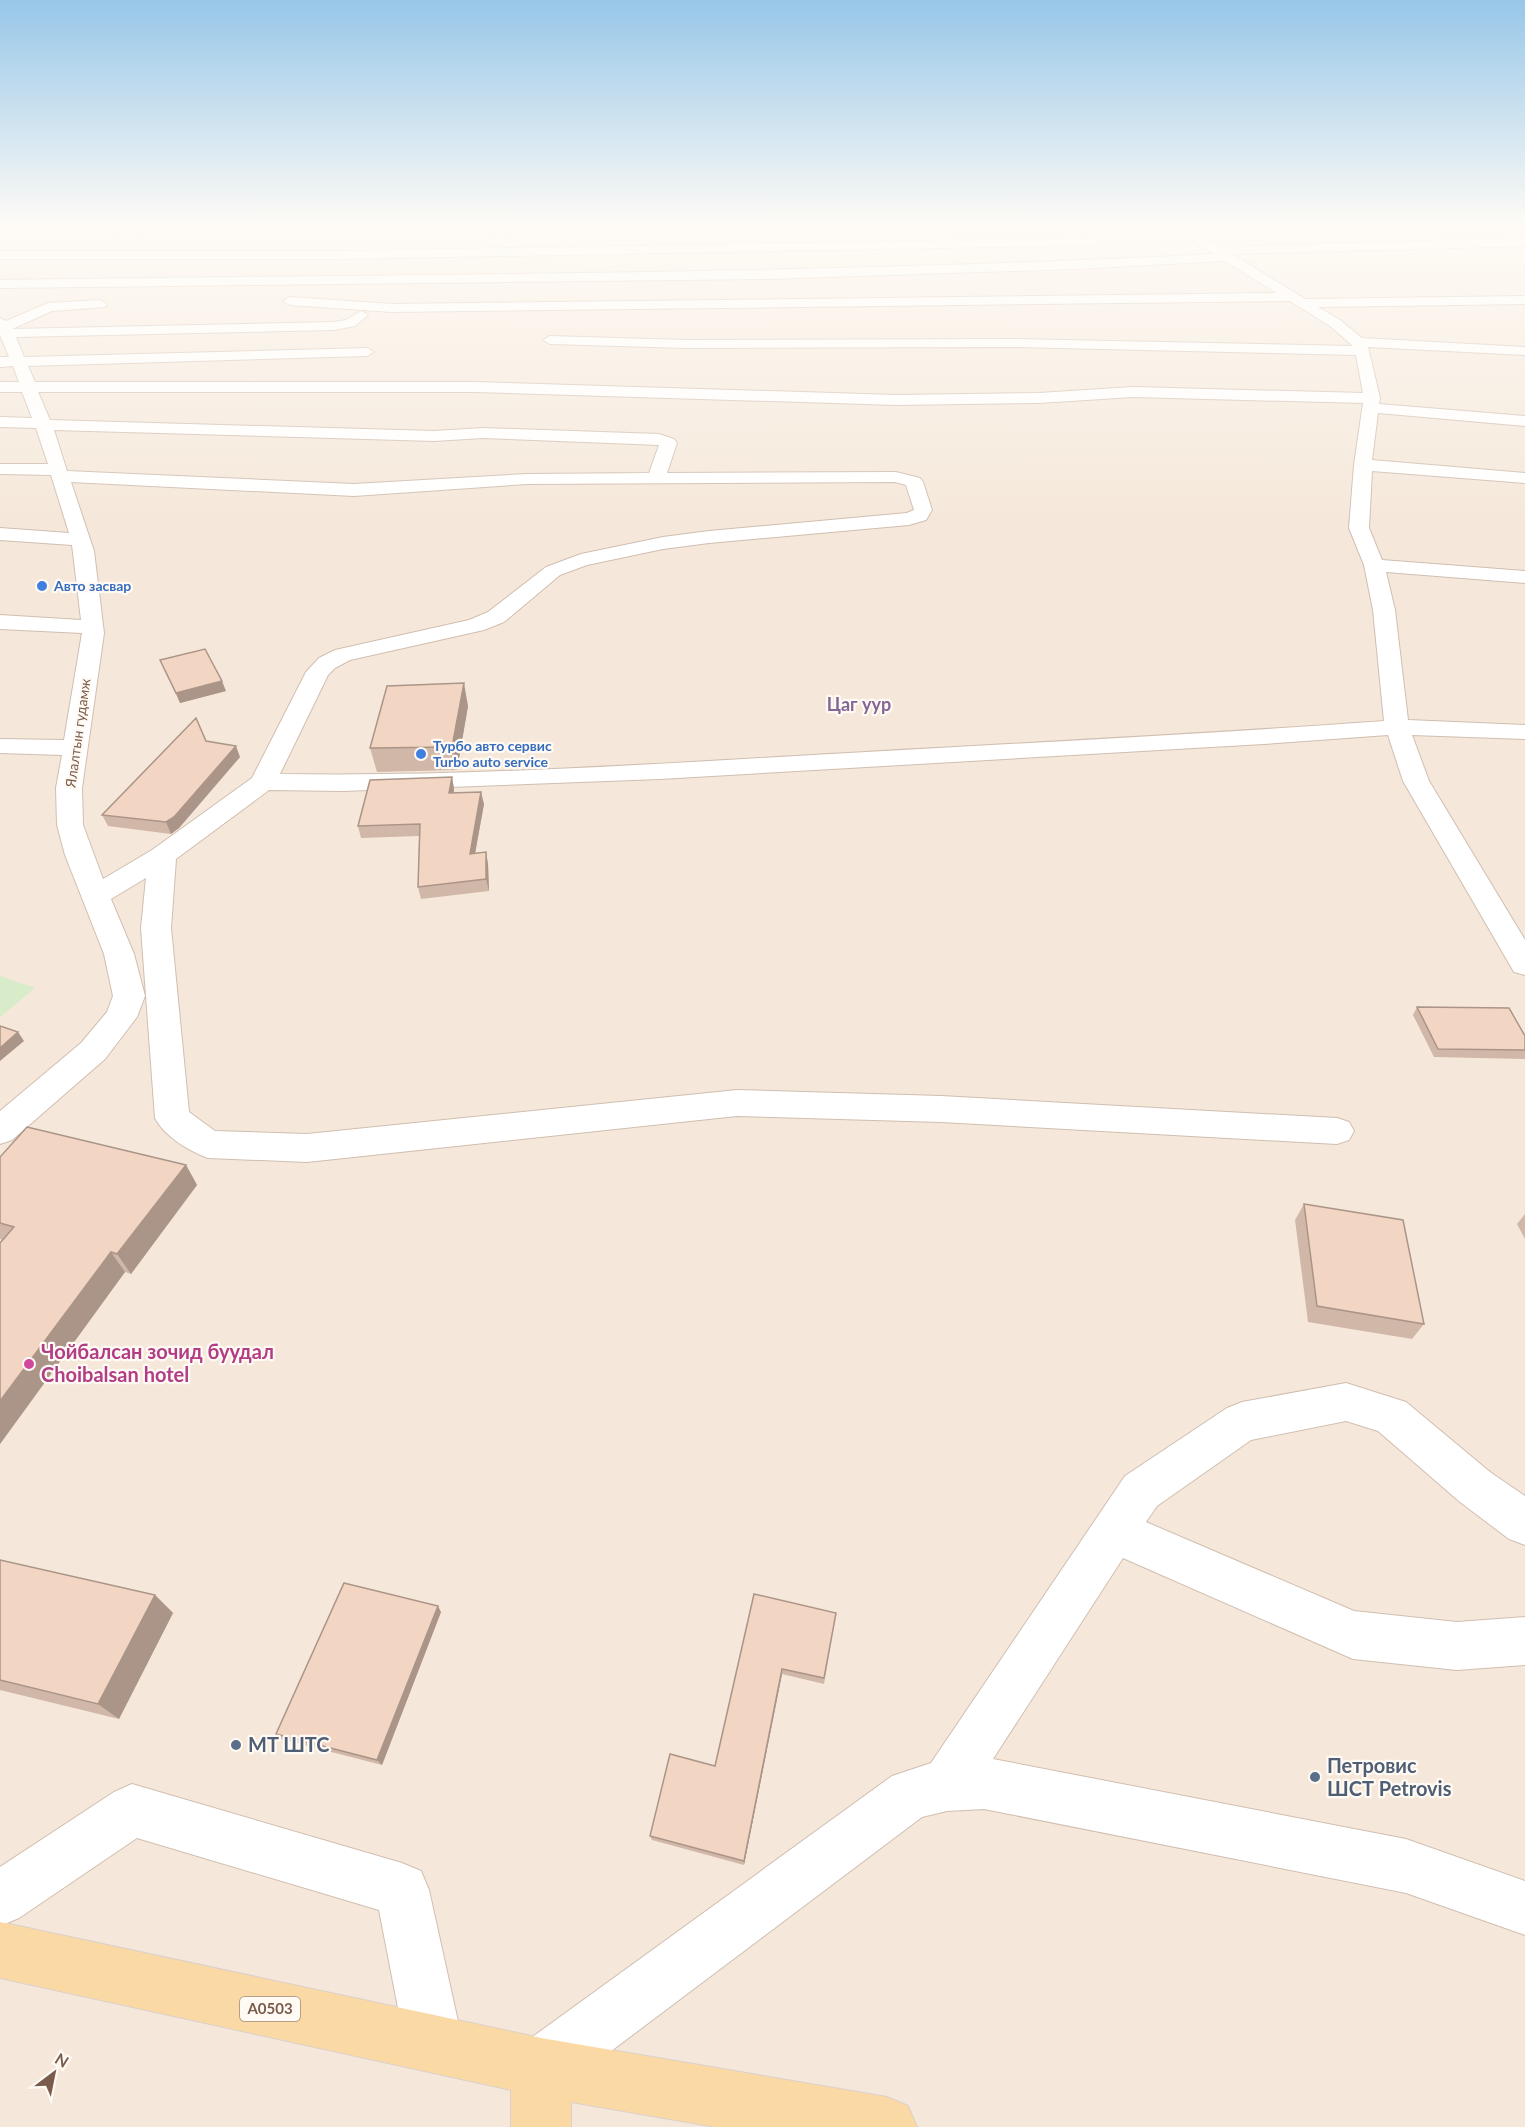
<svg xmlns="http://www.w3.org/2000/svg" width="1525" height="2127" viewBox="0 0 1525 2127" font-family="Lato,sans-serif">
  <rect width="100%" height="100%" fill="#fdf6ec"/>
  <path fill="#f5e8da" d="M0 223H1525V2127H0Z"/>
  <path fill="#d8ecc9" d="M0 976 35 988 0 1017Z"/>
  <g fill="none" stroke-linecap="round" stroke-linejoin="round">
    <defs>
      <path id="minor" d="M0 223 350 226 640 223 907 224 901 227 350 234 0 231Z
        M1177 223H1190L1205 238 1220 247 1525 238V246L1232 254 1305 299 1525 296V304L1318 307 1340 320 1362 338 1525 347V355L1368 347 1380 398 1379 404 1525 416V426L1378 413 1372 460 1525 473V483L1372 471 1369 528 1382 560 1525 571V583L1386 572 1395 610 1408 720 1525 725V739L1412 735 1429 781 1525 940V975L1514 972 1403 781 1388 735 1264 744 660 779 343 791 269 790 176 859 171 928 189 1112 215 1131 307 1134 737 1090 941 1096 1337 1118 1349 1122 1354 1131 1349 1140 1337 1144 941 1122 737 1116 307 1162 208 1158C189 1151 164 1136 155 1118L141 928 146 878 111 899 134 954 145 996 137 1017 105 1059 12 1140 0 1144V1111L81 1043 107 1012 113 996 104 954 65 855 57 825 56 788 62 755 0 753V739L64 740 82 633 0 629V615L81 620 72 545 0 540V528L69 533 51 475 0 474V464H48L36 428 0 427V417L32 418 22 392H0V382H19L13 366 0 367V357H9L0 335V318L6 321 48 303 100 300 107 304 105 307 52 311 12 329 334 322 346 320 361 311 368 315 355 326 334 330 16 337 24 357 367 348 374 352 367 356 28 366 35 382H474L896 395 1039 393 1133 387 1363 393 1356 355 1012 347 686 348 550 344 543 340 550 336 686 340 1012 339 1353 346 1330 326 1290 301 392 312 290 305 283 301 290 297 392 304 1277 293 1225 261 1075 269 768 279 0 288V280C405 274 809 275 1214 254L1197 244ZM38 392H474L896 405 1039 403 1133 397 1363 403 1354 465 1349 528 1364 565 1373 610 1384 721C1194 735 1003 744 813 755 636 765 457 777 280 774L328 675 335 668 350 660 484 630 504 622 560 575 587 565 663 549 709 543 909 525 926 520 932 510 923 482 920 478 896 472 667 473 677 443 674 439 659 434 483 428 434 431 50 420ZM54 430 434 441 483 438 659 445 649 473 527 474 354 484 67 471ZM71 482 354 496 527 484 895 482 906 485 914 510 907 513 709 531 663 537 581 554 546 567 488 612 469 620 335 650 319 658 306 672 252 778 152 850 103 879 83 825 82 788 104 633 94 551Z
        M1094 238 1100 242 1098 245 340 259H0V251H340Z
        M1346 1383 1406 1402 1490 1472 1525 1496V1545L1509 1539 1460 1502 1378 1431 1346 1421 1251 1440 1157 1506 1146 1522 1354 1611 1457 1622 1525 1617V1665L1457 1670 1353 1659 1123 1558 993 1759 1406 1839 1525 1881V1935L1406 1893 984 1809 947 1811 922 1817 562 2088 541 2096 520 2088 512 2067 520 2046 892 1776 931 1763 1125 1476 1227 1408 1242 1402Z
        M132 1784 402 1863 421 1871 429 1890 463 2044 454 2064 434 2073 414 2064 405 2044 379 1910 137 1838 19 1918 0 1926V1867L114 1792Z"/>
      <path id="major" d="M0 1922 541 2038 887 2097 908 2106 917 2127H716L571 2102V2127H511V2090L0 1978Z"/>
    </defs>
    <use href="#minor" stroke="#d1beb0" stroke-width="2"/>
    <use href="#major" stroke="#dad1cd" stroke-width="2"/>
    <use href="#minor" fill="#fff" fill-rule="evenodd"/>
    <use href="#major" fill="#fbd9a5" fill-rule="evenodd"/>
  </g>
  <path fill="#d1b7a8" d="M160 660 226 691 180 703Z
    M468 706 457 770 377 772 370 748Z
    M206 741 240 757 179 828 171 834 108 826 102 815Z
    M452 777 454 789V793L484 804 475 853 486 852 488 864 489 891 421 899 418 887 419 836 361 838 358 826Z
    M1417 1007 1525 1050V1059L1434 1057 1413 1015Z
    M0 1157 186 1165 197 1185 131 1274 125 1272 0 1444V1243L3 1240 0 1239Z
    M1304 1204 1424 1324 1412 1339 1308 1322 1295 1220Z
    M1525 1214V1239L1517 1224Z
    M0 1560 155 1595 173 1613 119 1719 0 1690Z
    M754 1594 836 1613 824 1684 782 1674 744 1865 652 1840 650 1836 715 1766Z
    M441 1612 382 1765 281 1739 276 1734Z"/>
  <path fill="#aa9588" d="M222 681 226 691 180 703 176 693Z
    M464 683 468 706 457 770 452 747Z
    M236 746 240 757 179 828 171 834 166 822Z
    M452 777 454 789 452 805 449 793Z
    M481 792 484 804 473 865 470 854Z
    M486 852 488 864 489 891 486 879Z
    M18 1032 24 1041 0 1061V1048Z
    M186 1165 197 1185 131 1274 117 1254Z
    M111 1252 125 1272 0 1444V1401Z
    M155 1595 173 1613 119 1719 98 1704Z
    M438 1606 441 1612 382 1765 377 1760Z
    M782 1669V1674L744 1865V1861Z"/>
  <path fill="#f3d5c3" stroke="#aa9588" stroke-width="1.5" d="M205 649 222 681 176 693 160 660Z
    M464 683 452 747 370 748 387 686Z
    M196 718 206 741 236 746 174 817 166 822 102 815Z
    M452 777 449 793 481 792 470 854 486 852V879L418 887 420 824 358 826 370 780Z
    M1417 1007 1509 1008 1525 1036V1050L1438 1049Z
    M0 1026 18 1032 0 1048Z
    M27 1127 186 1165 117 1254 111 1252 0 1401V1243L14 1227 0 1223V1157Z
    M1304 1204 1403 1220 1424 1324 1317 1306Z
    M0 1560 155 1595 98 1704 0 1680Z
    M344 1583 438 1606 377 1760 276 1734Z
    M754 1594 836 1613 824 1678 782 1669 744 1861 650 1836 670 1754 715 1766Z"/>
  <linearGradient id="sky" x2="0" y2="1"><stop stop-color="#97c7e8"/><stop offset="0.43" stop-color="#fefbf6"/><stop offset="1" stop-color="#fefbf6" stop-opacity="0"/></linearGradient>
  <rect width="1525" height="521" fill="url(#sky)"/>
  <g fill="#3f7fe0" stroke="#fffaf3" stroke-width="2">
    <circle cx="42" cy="586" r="6"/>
    <circle cx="421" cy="754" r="6"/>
  </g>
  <circle fill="#d1479c" stroke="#fffaf3" stroke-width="2" cx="29" cy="1364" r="6"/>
  <g fill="#5c6f8a" stroke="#fffaf3" stroke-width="2">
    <circle cx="236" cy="1745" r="6"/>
    <circle cx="1315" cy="1777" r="6"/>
  </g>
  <g text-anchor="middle" stroke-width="4.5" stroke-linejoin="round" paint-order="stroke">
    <g font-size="14" font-weight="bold" fill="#366cbe" stroke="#fffaf3" text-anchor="start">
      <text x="54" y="591">Авто засвар</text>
      <text x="433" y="751">Турбо авто сервис<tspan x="433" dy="16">Turbo auto service</tspan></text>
    </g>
    <g font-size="14" fill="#7a5c4d" stroke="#fffaf3">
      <text transform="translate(78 733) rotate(-82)" y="5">Ялалтын гудамж</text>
    </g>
    <rect fill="#fffaf3" stroke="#a28b7f" stroke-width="1.5" x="240" y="1997" width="60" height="24" rx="4.5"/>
    <g font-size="15" font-weight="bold" fill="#7a5c4d">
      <text x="270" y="2014">A0503</text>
    </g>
    <g font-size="18" font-weight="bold" fill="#846695" stroke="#fffaf3">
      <text x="859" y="711">Цаг уур</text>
    </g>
    <g font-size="20" font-weight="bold" fill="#b23c85" stroke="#fffaf3" text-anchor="start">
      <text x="41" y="1359">Чойбалсан зочид буудал<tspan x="41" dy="23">Choibalsan hotel</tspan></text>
    </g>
    <g font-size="20" font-weight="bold" fill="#4e5e75" stroke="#fffaf3" text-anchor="start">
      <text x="248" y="1752">MT ШТС</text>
      <text x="1327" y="1773">Петровис<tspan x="1327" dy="23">ШСТ Petrovis</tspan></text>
    </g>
  </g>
  <g transform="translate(54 2073) rotate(32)" stroke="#fffaf3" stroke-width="4.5" paint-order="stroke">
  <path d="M0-4.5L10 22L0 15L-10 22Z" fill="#7a5c4d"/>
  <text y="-9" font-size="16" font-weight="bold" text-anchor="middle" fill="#7a5c4d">N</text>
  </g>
</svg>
